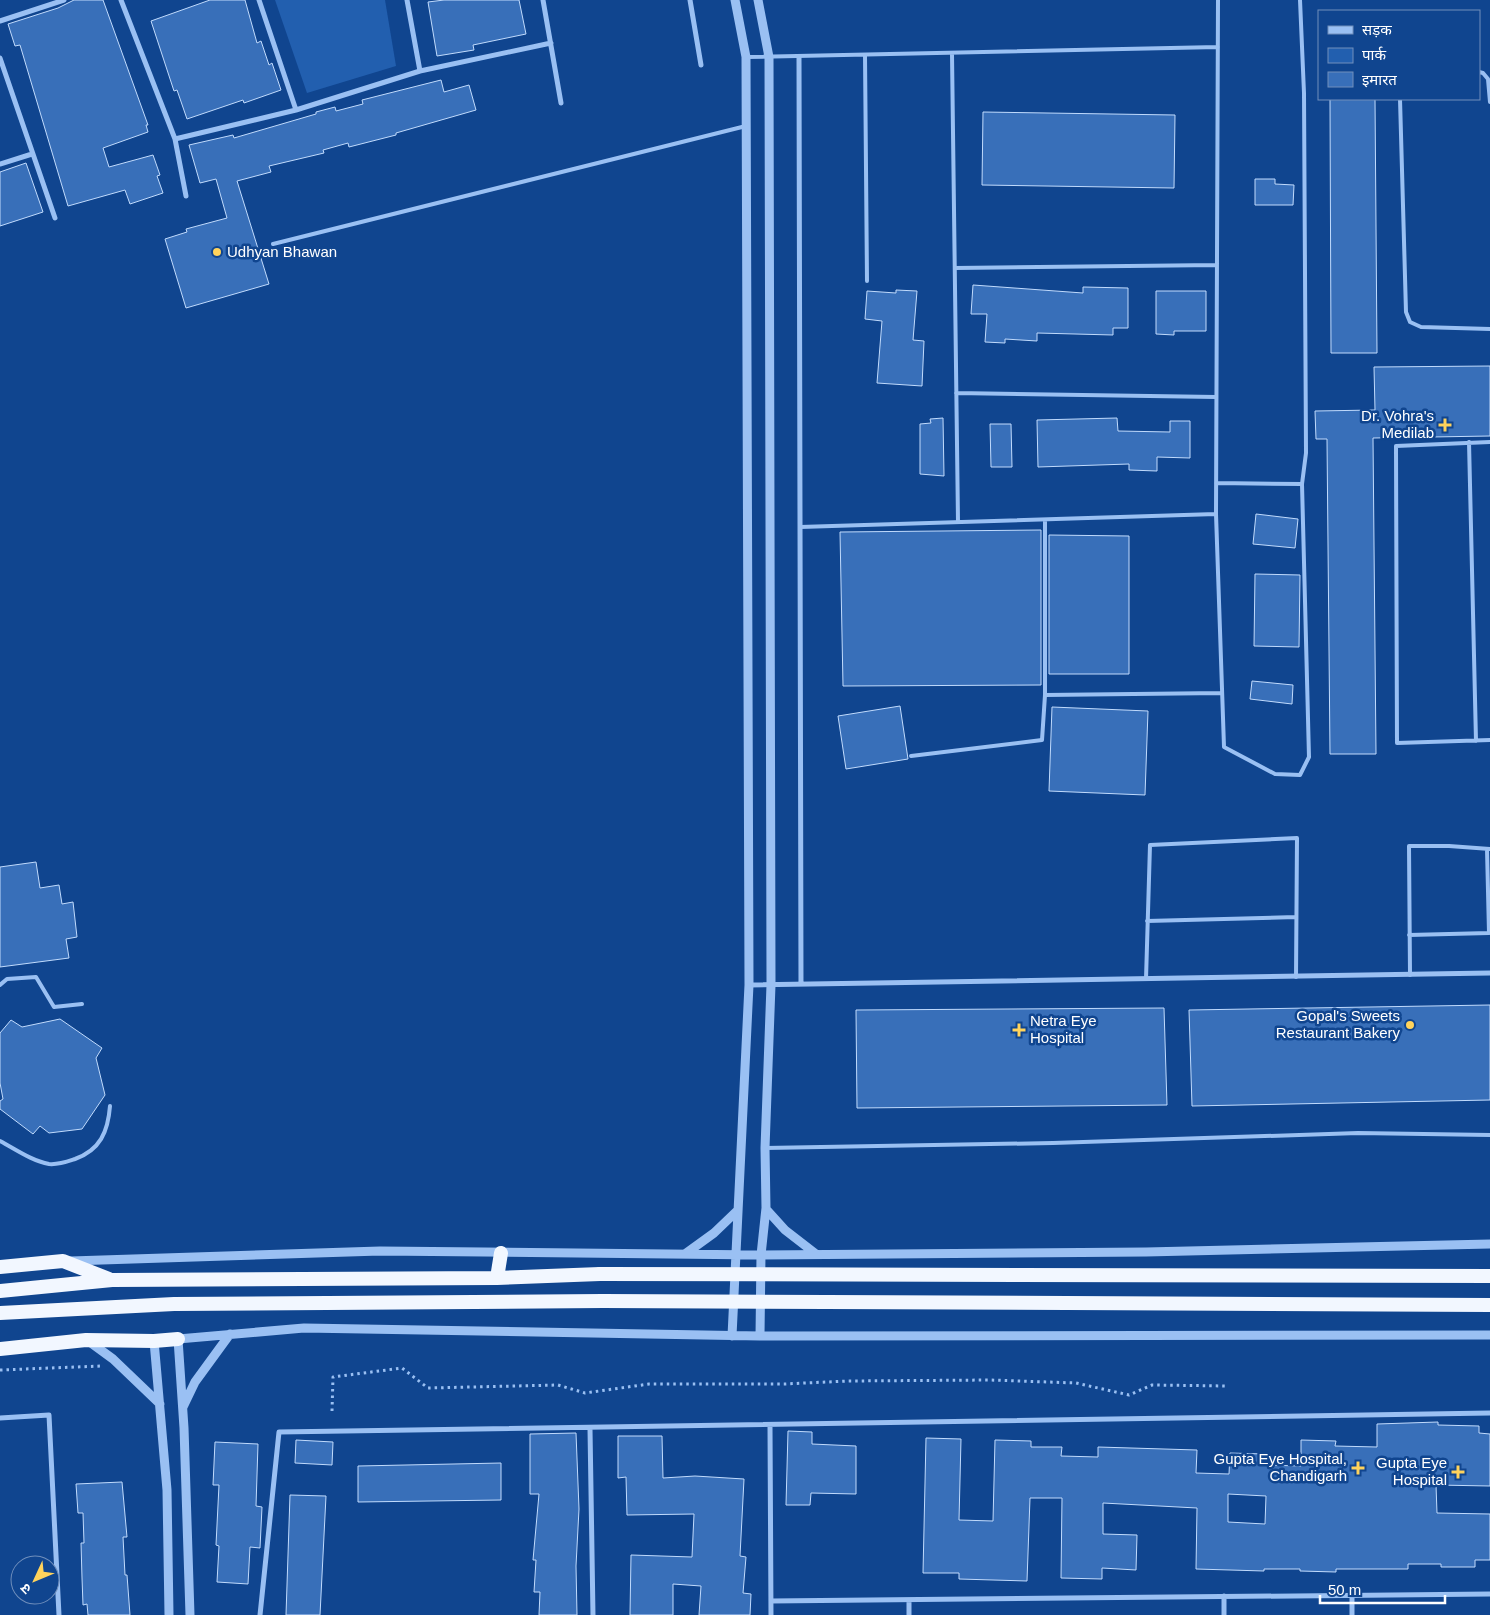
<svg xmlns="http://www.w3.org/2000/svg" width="1490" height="1615" viewBox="0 0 1490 1615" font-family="Helvetica,'Noto Sans Devanagari',sans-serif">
  <rect width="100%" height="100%" fill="#10458f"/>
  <path fill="#225faf" d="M275 0H385L396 66 307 93Z"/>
  <path fill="#386fb9" stroke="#c1dbfd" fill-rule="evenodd" d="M74 0H103L148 125H146L148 132 103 148 109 167 153 155 160 175 157 176 163 193 130 204 125 190 68 206 20 45 15 46 8 24 58 8Z
    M210 0H245L257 43 261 41 269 65 272 63 281 90 244 103 243 100 187 119 177 90 174 91 151 21Z
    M444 0H519L526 34 473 45 474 50 437 56 428 2Z
    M441 80 444 92 469 85 476 110 396 133V135L349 147 348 143 323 150 324 153 269 166 271 172 237 181 269 284 186 308 165 239 187 232 186 229 227 218 216 179 200 183 189 145 233 135 234 138 316 114V112L335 107 336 111 363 104 362 100Z
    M1330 99H1375L1377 353H1331Z
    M983 112 1175 115 1174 188 982 185Z
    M26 163 43 212 0 226V172Z
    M1255 179H1275V184L1294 185 1293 205H1255Z
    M973 285 1083 293V287L1128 288V328H1113V335L1037 333V341L1005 339V343L985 342 987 314H971Z
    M896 290 917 291 913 340 924 341 922 386 877 383 882 321 865 319 867 291 896 293Z
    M1156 291H1206V331H1174V335L1156 334Z
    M1490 366V436L1373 438 1376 754H1330L1327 439H1316L1315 411 1375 410 1374 367Z
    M943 418 944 476 920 474V424L931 423 930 419Z
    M1117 418 1118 431 1170 432V421H1190V458L1157 457V471L1129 470V464L1038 467 1037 420Z
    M990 424H1011L1012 467H991Z
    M1256 514 1298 519 1295 548 1253 544Z
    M1041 530V685L843 686 840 532Z
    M1049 535 1129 536V674H1049Z
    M1255 574 1300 575 1299 647 1254 646Z
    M1252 681 1293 685 1292 704 1250 699Z
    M900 706 908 759 846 769 838 716Z
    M1052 707 1148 711 1145 795 1049 791Z
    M36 862 40 888 59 885 62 904 73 902 77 937 66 939 69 958 0 967V867Z
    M1490 1005V1100L1192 1106 1189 1010Z
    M1164 1008 1167 1105 857 1108 856 1010Z
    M60 1019 102 1048 96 1058 105 1095 82 1129 49 1133 40 1126 33 1134 0 1109V1101L3 1099 0 1083V1033L11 1020 22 1027Z
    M1438 1422V1425L1479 1426V1433L1490 1434V1486L1436 1485 1437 1513 1490 1514V1560H1475V1567H1441V1564H1408V1569H1336V1572L1300 1571V1569H1264V1571L1196 1569 1197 1508 1103 1503V1534L1137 1535 1136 1570 1102 1568V1579L1061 1578 1062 1498H1030L1027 1581 959 1579V1573H923L926 1438 961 1439 959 1520 993 1521 995 1440 1031 1441V1447H1062L1061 1456 1098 1457V1447L1197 1450 1196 1473 1229 1474 1230 1453 1264 1454V1465L1301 1466V1440L1336 1441 1335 1446 1377 1447V1424ZM1228 1494 1266 1496 1265 1524 1228 1522Z
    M788 1431 812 1432V1444L856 1446V1494L811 1493 810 1505H786Z
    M576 1433 579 1509 576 1566 577 1615H539L540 1592H534L536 1560H533L539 1494H530V1434Z
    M618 1436H662L663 1478 695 1476 744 1479 740 1556 746 1557 743 1593 751 1594 750 1615H699L701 1586 673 1584V1615H630L631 1555 692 1557 694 1514 627 1515 626 1477 618 1478Z
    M296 1440 333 1442 332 1465 295 1463Z
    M215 1442 258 1444 256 1506 262 1507 260 1548 250 1547 248 1584 217 1582 219 1546 216 1545 219 1485H213Z
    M501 1463V1500L358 1502V1466Z
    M122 1482 127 1537H123L125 1575H127L130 1615H88L87 1604 83 1605 82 1578 81 1543H84L83 1513H78L76 1484Z
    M290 1495 326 1496 320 1615H286Z"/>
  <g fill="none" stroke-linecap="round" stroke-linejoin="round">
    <path stroke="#9ac0f3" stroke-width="3" stroke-dasharray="2.5 4" stroke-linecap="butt" d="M0 1370 101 1366
      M332 1411 333 1377 402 1368 428 1388 558 1385 585 1393 649 1384H784L848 1381 990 1380 1076 1383 1129 1395 1152 1385 1227 1386"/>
    <path stroke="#9ac0f3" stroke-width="4" d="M1300 0 1304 93 1306 453 1302 484
      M952 54 958 522
      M865 55 867 281
      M747 57 1218 47
      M1479 72 1483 73 1488 79 1490 102
      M1400 99 1406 312 1410 322 1421 327 1490 329
      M273 244 746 126
      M955 268 1217 265
      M956 393 1216 397
      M1469 442 1476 741
      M1490 442 1396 446 1397 743 1490 740
      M1216 483 1302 484 1309 757 1300 775 1275 774 1224 747 1216 514 1218 0
      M800 527 1216 514
      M1045 695 1222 693
      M911 756 1042 740 1045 695V521
      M1147 921 1296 917
      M1409 935 1489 933 1487 849
      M1410 975 1409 846H1449L1490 849
      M1146 979 1150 845 1297 838 1296 977
      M0 985 7 979 36 977 54 1007 82 1004
      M0 1141C15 1149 32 1161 49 1164 58 1165 66 1162 75 1159 100 1150 108 1132 110 1106
      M765 1148 1053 1143 1358 1133 1490 1135"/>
    <path stroke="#9ac0f3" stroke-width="5" d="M121 0 175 139 186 196
      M259 0 296 110
      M407 0 420 71
      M543 0 561 103
      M690 0 701 65
      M0 21 64 0
      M799 57 801 984
      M0 58 55 218
      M175 139 296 110 420 71 551 43
      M0 164 32 154
      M749 985 1490 973
      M0 1418 49 1415 59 1615
      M770 1426 771 1615
      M590 1429 593 1615
      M1352 1595V1615
      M1224 1596V1615
      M909 1600V1615
      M771 1601 1490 1594
      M260 1615 279 1432 1490 1413"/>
    <path stroke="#9ac0f3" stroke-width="9" d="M758 0 769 57 771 985 765 1148 766 1208 761 1255 760 1336
      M766 1209 785 1230 816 1254
      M685 1254 714 1233 738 1210
      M71 1261 380 1251 761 1255 1146 1252 1490 1244
      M732 1336 749 985 746 57 735 0
      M87 1340 113 1359 160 1404
      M154 1341 167 1490 169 1615
      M183 1407 195 1382 230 1334
      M190 1615 184 1428 178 1339 304 1328 760 1336 1490 1335"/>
    <path stroke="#f2f7ff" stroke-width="14" d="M0 1267 63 1261 109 1279
      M497 1278 501 1253
      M0 1291 112 1280 497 1278 600 1274
      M0 1313 174 1304 603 1301
      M0 1349 86 1340 154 1341 178 1339"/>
    <path stroke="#f2f7ff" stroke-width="14" d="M600 1274 1490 1276
      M603 1301 1490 1305"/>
  </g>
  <g fill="#ffd35c" stroke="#10458f" stroke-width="2">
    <circle cx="217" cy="252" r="5"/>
    <path d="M1442.5 417.5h5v5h5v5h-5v5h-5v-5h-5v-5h5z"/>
    <circle cx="1410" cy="1025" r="5"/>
    <path d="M1016.5 1022.5h5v5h5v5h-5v5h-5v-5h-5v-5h5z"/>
    <path d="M1355.5 1460.5h5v5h5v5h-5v5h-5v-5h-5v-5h5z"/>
    <path d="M1455.5 1464.5h5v5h5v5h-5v5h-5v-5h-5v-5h5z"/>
  </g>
  <g text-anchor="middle" stroke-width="5" stroke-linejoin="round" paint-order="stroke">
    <g font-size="15" fill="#fff" stroke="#10458f" text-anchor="end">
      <text x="227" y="257" text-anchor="start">Udhyan Bhawan</text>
      <text x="1434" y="421">Dr. Vohra's<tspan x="1434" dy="17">Medilab</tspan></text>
      <text x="1400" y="1021">Gopal's Sweets<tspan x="1400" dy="17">Restaurant Bakery</tspan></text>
      <text x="1030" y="1026" text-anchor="start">Netra Eye<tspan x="1030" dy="17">Hospital</tspan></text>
      <text x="1347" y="1464">Gupta Eye Hospital,<tspan x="1347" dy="17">Chandigarh</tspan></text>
      <text x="1447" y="1468">Gupta Eye<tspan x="1447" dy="17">Hospital</tspan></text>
    </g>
  </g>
  <rect x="1318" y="10" width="162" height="90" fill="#10458f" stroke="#708fbc"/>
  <rect x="1328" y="26" width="25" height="8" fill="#9ac0f3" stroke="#708fbc"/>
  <text x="1362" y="35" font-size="15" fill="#ffffff">सड़क</text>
  <rect x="1328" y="48" width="25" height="15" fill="#225faf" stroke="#708fbc"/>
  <text x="1362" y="60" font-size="15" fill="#ffffff">पार्क</text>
  <rect x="1328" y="72" width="25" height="15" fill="#386fb9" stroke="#708fbc"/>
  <text x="1362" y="85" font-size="15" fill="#ffffff">इमारत</text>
  <g transform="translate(35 1580) rotate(226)"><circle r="24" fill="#10458f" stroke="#708fbc"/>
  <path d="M0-4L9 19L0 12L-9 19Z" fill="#ffd35c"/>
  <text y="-8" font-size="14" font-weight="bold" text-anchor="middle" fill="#ffffff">उ</text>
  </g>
  <path d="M1320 1595v8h125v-8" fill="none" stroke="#ffffff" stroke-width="2.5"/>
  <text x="1328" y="1595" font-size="15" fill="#ffffff" stroke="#10458f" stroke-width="4" paint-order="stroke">50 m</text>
</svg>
